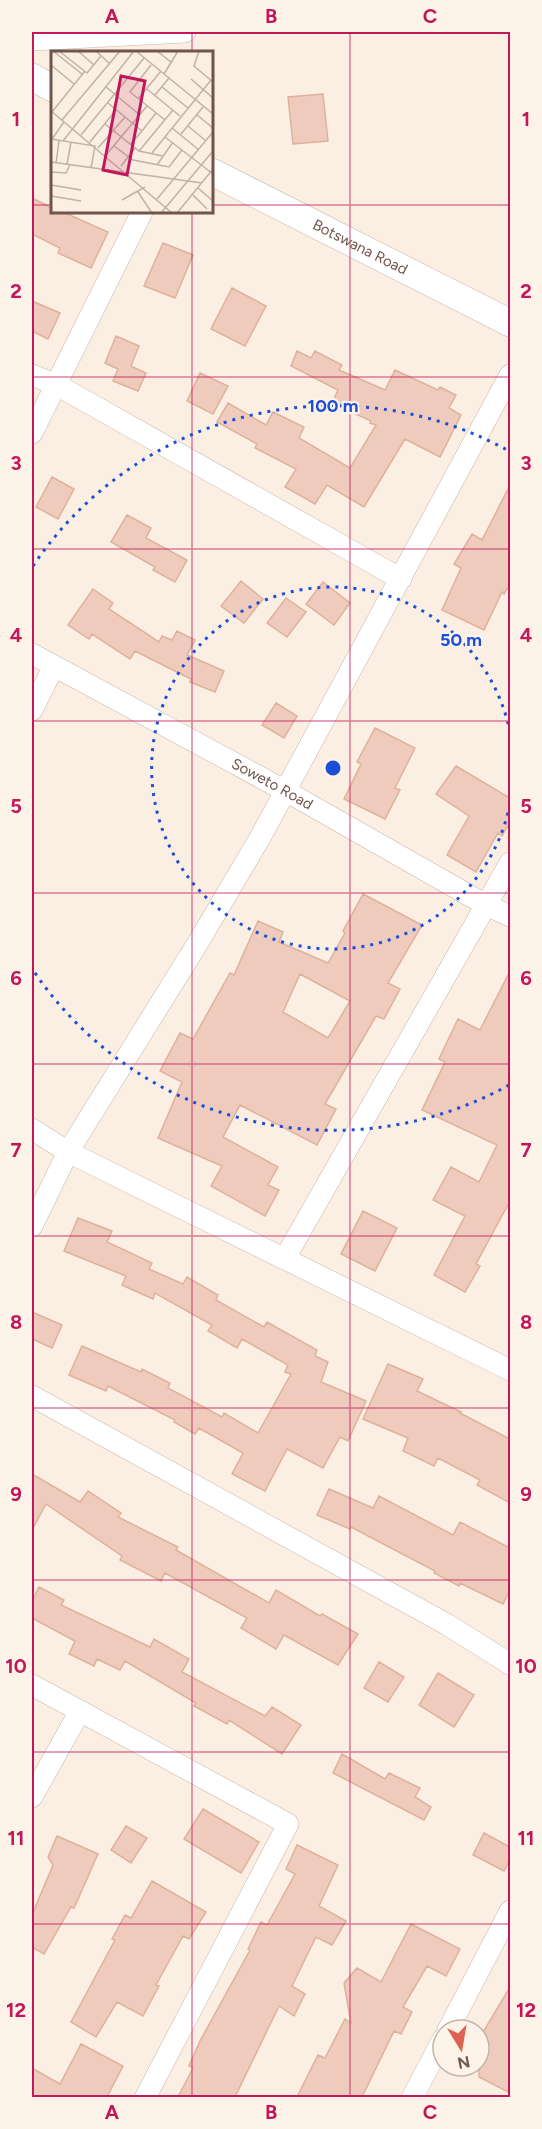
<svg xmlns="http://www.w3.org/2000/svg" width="542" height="2129" viewBox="0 0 542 2129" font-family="Figtree,sans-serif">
  <rect width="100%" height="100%" fill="#faefe2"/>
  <path fill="#eecbbc" stroke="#dfb19d" stroke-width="1.5" fill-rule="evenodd" d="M323 94 328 141 293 144 288 97Z
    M32 198 52 208V212H63L108 232 91 268 58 253 60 248 32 234Z
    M163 243 193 255 175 298 144 286Z
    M232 288 266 306 245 346 211 329Z
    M32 301 60 313 48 339 32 331Z
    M116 336 139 346 131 366 146 373 138 391 113 381 118 369 105 363Z
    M297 351 311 358 315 351 342 365 339 370 385 390 395 370 438 390 440 387 456 395 449 408 461 415 440 457 405 439 364 507 327 485 315 504 285 487 296 469 255 448 257 444 217 422 228 403 266 425 273 412 304 427 299 438 350 468 376 425 370 423 371 421 332 403 338 390 291 366Z
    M200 373 228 386 213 414 187 401Z
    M52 477 74 489 58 519 36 507Z
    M510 485V584L504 594 502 592 484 630 442 610 461 568 454 564 472 534 482 540Z
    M127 515 151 528 146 538 187 560 175 582 153 570 155 567 111 542Z
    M241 581 263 599 244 623 221 606Z
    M323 582 350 603 334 625 306 604Z
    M93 589 113 603 109 609 159 642 162 636 172 640 177 631 195 640 187 655 224 671 215 692 190 682 191 679 135 651 130 659 92 634 89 639 68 625Z
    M286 598 306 612 287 637 267 623Z
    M276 703 297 716 284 738 262 725Z
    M375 728 415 748 395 788 400 790 385 819 344 799 361 764 357 762Z
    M456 766 510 798V822L502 836 498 833 476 872 447 855 469 816 436 794Z
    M363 894 422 925 388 983 400 989 384 1019 376 1016 325 1104 336 1109 317 1145 240 1105 223 1137 278 1167 268 1185 279 1190 265 1216 211 1186 222 1166 158 1138 182 1082 160 1071 180 1033 193 1039 230 973 234 975 258 921 283 932 279 942 328 963 345 933 343 931ZM300 974 350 1001 328 1038 283 1012Z
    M510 971V1201L476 1264 480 1266 465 1292 434 1275 465 1216 433 1200 451 1167 479 1182 497 1145 422 1110 445 1062 439 1059 458 1019 480 1030Z
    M363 1211 397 1228 375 1271 341 1254Z
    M78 1218 112 1231 107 1242 152 1263 149 1269 183 1284 187 1277 218 1295 216 1300 264 1327 267 1322 317 1350 315 1356 328 1362 321 1382 366 1401 348 1441 340 1437 323 1468 287 1449 265 1491 232 1474 243 1453 199 1428 195 1434 174 1422 175 1420 108 1386 106 1391 69 1375 82 1346 141 1372 142 1369 170 1383 168 1388 222 1417 224 1413 258 1433 291 1374 285 1372 288 1365 242 1339 237 1348 208 1331 212 1325 155 1293 153 1299 122 1285 126 1276 64 1251Z
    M32 1312 62 1325 52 1348 32 1339Z
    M388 1364 423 1379 417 1391 461 1412 460 1413 510 1439V1503L477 1485 480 1480 438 1458 434 1466 403 1451 408 1438 363 1419Z
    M32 1474 80 1502 88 1491 121 1513 118 1517 178 1547 176 1550 269 1603 276 1590 320 1616 322 1614 358 1634 338 1665 284 1635 276 1649 241 1628 247 1618 165 1573 161 1581 120 1560 122 1556 46 1504 32 1530Z
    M329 1489 373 1508 379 1496 453 1535 460 1522 510 1548V1590L503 1604 460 1583 459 1586 434 1573 435 1571 351 1527 350 1529 317 1515Z
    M39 1587 64 1600 61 1605 150 1647 154 1639 189 1659 182 1672 265 1716 272 1707 301 1725 282 1754 229 1720 227 1724 194 1706 196 1703 125 1661 120 1670 97 1659 94 1666 69 1654 75 1641 32 1618V1601Z
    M379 1662 404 1677 388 1702 364 1688Z
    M438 1673 474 1695 454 1727 419 1705Z
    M342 1754 385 1779 389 1773 420 1788 415 1797 431 1807 424 1820 333 1773Z
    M203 1809 259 1842 241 1873 184 1839Z
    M126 1826 147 1838 131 1863 111 1850Z
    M484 1833 510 1847V1859L504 1871 473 1855Z
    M57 1836 98 1854 74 1908 71 1907 44 1954 32 1947V1915L53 1865 48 1857Z
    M297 1845 338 1865 319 1906 346 1921 332 1945 316 1937 292 1986 305 1994 294 2016 279 2006 235 2097H178L193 2068 189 2066 200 2041 250 1950 248 1949 261 1922 267 1925 295 1874 286 1869Z
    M152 1881 206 1912 189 1939 183 1936 156 1985 159 1986 143 2016 117 2002 96 2037 71 2022 115 1940 112 1939 125 1915 131 1918Z
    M411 1924 460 1949 446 1976 427 1966 403 2007 412 2012 401 2034 394 2031 362 2097H297L318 2055 325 2058 345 2019 351 2023 344 1983 357 1968 381 1982Z
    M510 1987V2093L479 2077V2039Z
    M81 2044 123 2066 107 2097H32V2068L60 2084Z"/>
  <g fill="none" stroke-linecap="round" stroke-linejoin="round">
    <defs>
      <g id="minor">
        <path d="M32 40 185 32"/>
        <path d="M32 375 57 385 401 579"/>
        <path d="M32 433 142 212"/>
        <path id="s1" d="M32 654 284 790 486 905 510 916"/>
        <path d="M32 710 54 666"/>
        <path d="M32 1129 68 1152 510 1370"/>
        <path d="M32 1226 68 1152 199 941 261 836 510 375"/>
        <path d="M285 1258 510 863"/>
        <path d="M32 1396 448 1625 510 1664"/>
        <path d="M32 1685 288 1824 145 2098"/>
        <path d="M32 1797 80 1711"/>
        <path d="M448 2030 510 1911"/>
        <path d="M412 2098 443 2039"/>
      </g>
      <g id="tertiary">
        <path d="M32 77 52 88"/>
        <path id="s2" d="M212 172 510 323"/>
      </g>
    </defs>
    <use href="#minor" stroke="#cab6aa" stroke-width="22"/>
    <use href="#tertiary" stroke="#cab6aa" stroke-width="28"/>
    <use href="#minor" stroke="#fff" stroke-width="21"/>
    <use href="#tertiary" stroke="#fff" stroke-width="27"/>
  </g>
  <path fill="none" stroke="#c2185b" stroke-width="1.5" stroke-opacity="0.55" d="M192 32V52M350 32V2098M32 205H52M212 205H510M192 212V2098M32 377H510M32 549H510M32 721H510M32 893H510M32 1064H510M32 1236H510M32 1408H510M32 1580H510M32 1752H510M32 1924H510"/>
  <g fill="none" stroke="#1d4ed8" stroke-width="3" stroke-dasharray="3 6">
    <path d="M510 804A181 181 0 1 1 510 732"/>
    <path d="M509 1085A362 362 0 0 1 33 970M33 566A362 362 0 0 1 509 451"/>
  </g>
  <g text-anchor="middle" stroke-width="4.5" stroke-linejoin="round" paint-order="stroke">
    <g font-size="15" fill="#70554a" stroke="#fef3e8">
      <text dy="5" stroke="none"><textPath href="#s2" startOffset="166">Botswana Road</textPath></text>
      <text dy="5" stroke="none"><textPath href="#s1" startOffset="273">Soweto Road</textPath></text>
    </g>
  </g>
  <g transform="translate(51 51)">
    <rect width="162" height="162" fill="#faefe2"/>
    <path fill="none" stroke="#c3b1a5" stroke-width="1.5" d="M2 0 31 23M8 0 36 22 50 5M27 0 43 14M45 0 59 13M85 0 162 63M106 0 121 12M148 0 143 15 162 31M0 14 23 33M100 14 79 41 114 69M113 23 127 0M140 28 162 47M55 36 89 64M111 36 137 57M96 38 129 65M104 44 118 27M87 48 110 20M57 52 91 80 105 62M0 60 121 162M1 61 34 20M146 64 162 77M11 69 69 0M54 73 88 100 112 105M137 75 155 90M121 77 148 99M130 83 152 56M30 84 93 7M114 86 162 123M0 88 44 95 40 117M1 88 13 71M12 90 83 0M39 91 65 59M79 94 91 80M63 95 82 109 118 116 131 99M47 97 74 66M88 100 122 59M101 102 160 29M55 104 96 55M0 111 151 132M5 112 8 90M16 113 20 91M106 114 122 91M70 115 84 97M1 121 15 122 19 114M0 134 30 139M147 137 162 150M87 141 101 162M142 144 156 158M0 145 30 150M106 148 162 81M71 149 94 136M110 162 162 100M126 162 162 118"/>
    <path fill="#c2185b" fill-opacity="0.15" stroke="#c2185b" stroke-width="3" d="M70 25 94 30 76 124 52 119Z"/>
    <rect width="162" height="162" fill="none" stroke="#70554a" stroke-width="3"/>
  </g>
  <circle cx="333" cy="768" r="9" fill="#1d4ed8" stroke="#fef3e8" stroke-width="3"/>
  <g font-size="18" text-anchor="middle" font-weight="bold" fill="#1d4ed8" stroke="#fef3e8" stroke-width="4.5" stroke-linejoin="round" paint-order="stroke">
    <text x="333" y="412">100 m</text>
    <text x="461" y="646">50 m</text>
  </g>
  <rect width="542" height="2129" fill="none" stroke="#fef3e8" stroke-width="66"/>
  <g transform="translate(461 2048) rotate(169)"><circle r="28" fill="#fef3e8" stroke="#c5b4a9" stroke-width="1.5"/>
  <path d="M0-4.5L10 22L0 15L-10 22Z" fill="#dd624f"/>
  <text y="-9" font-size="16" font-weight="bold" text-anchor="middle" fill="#70554a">N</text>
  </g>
  <rect x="33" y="33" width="476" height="2063" fill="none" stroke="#c2185b" stroke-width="2"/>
  <g font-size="20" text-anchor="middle" font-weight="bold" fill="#c2185b">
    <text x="112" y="23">A</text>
    <text x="271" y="23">B</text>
    <text x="430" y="23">C</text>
    <text x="16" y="126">1</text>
    <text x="526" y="126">1</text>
    <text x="16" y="298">2</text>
    <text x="526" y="298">2</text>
    <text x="16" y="470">3</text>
    <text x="526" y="470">3</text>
    <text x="16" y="642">4</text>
    <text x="526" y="642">4</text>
    <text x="16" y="813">5</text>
    <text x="526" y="813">5</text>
    <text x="16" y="985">6</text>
    <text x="526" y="985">6</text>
    <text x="16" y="1157">7</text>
    <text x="526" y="1157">7</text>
    <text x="16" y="1329">8</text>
    <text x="526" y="1329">8</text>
    <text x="16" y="1501">9</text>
    <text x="526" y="1501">9</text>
    <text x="16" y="1673">10</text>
    <text x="526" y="1673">10</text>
    <text x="16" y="1845">11</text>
    <text x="526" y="1845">11</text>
    <text x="16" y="2017">12</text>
    <text x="526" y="2017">12</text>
    <text x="112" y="2119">A</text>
    <text x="271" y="2119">B</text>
    <text x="430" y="2119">C</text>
  </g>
</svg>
